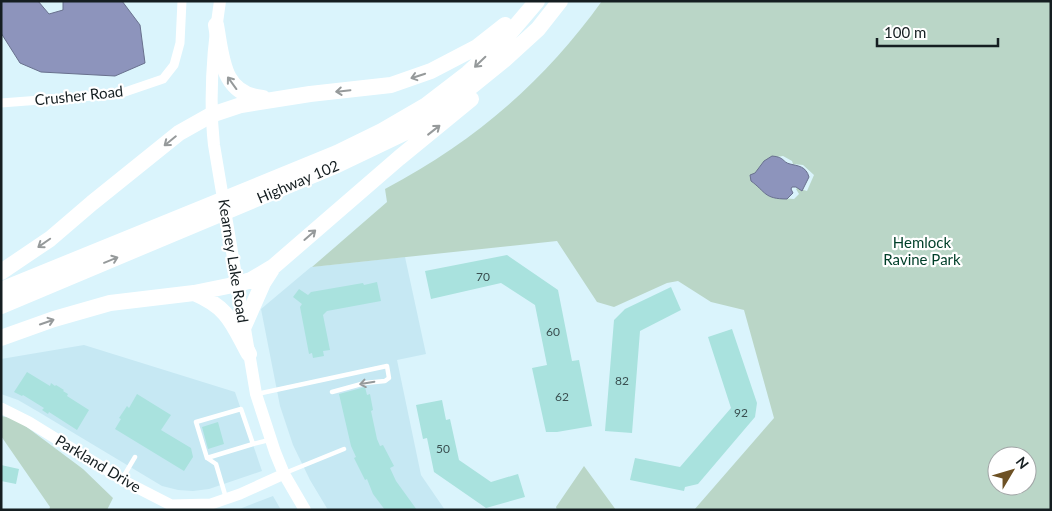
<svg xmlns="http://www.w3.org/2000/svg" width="1052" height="511" viewBox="0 0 1052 511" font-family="Lato,sans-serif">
  <rect width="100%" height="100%" fill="#daf4fc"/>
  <path fill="#c6e8f3" d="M405 257 426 354 397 360 421 475 445 510H328L310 480 293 445 280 406 261 309 311 267Z
    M84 345 235 392 262 471 209 489 193 491 178 490 162 486 37 411 18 400 1 394V359Z
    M273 496 281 510H236L242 508Z"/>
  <path fill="#bad6c7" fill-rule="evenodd" d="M602 1H1051V510H694L774 418 744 310 711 302 678 281 667 283 614 307 597 302 557 241 312 267 387 202 385 189C474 142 543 83 602 1ZM783 156 792 161 793 164 803 165 814 175 807 191 797 188 796 189 799 194 794 199 779 198 776 157ZM997 456H1027V486H997Z
    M1 416 16 419 83 469 113 498 107 510H49L50 507 1 436Z
    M584 466 616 510H557L556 507Z"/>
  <path fill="#8d94bc" stroke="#69718e" d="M1 1H38L49 14 63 10V1H122L140 25 145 63 115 76 41 72 20 63 1 33Z
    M772 156C785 157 782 162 790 164 798 166 806 166 809 177L802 191 796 187H792L791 189 793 193 787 199C764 199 766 192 751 181L750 175 755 173 764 161Z"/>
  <path fill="#a9e2de" d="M507 255 558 290 572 361 579 360 592 426 557 432H546L532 368 547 365 535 305 501 283 431 299 425 271Z
    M377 282 381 301 327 311 323 315 330 350 323 351 324 356 313 358 312 353 309 354 300 307 302 304 293 297 299 289 308 295 311 292 363 283 364 285Z
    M671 287 681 310 640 331 632 433 605 431 614 320 625 309Z
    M732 329 757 403 755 417 698 484 685 487 684 491 630 480 635 458 680 467 731 408 708 337Z
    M27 372 50 386 51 383 55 386 56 385 64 390 63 391 68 394 67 396 89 410 77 430 49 412 48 414 42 410 44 408 23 395 22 396 14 392Z
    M365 387 367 395 370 394 373 410 371 411 377 439 380 446 383 445 394 466 390 468 396 481 417 510H385L373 494 367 479 365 480 354 458 356 457 351 446 339 394Z
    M137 394 171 415 161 430 191 448 193 457 184 471 115 429 121 419 119 418 127 406 129 408Z
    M442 400 446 420 450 419 459 460 491 482 518 474 525 497 486 508 434 472 427 438 423 439 416 405Z
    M218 422 224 444 208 449 202 427Z
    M1 465 19 469 16 484 1 481Z"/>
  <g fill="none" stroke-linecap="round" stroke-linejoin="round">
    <path stroke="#fff" stroke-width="4.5" d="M257 394 387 366 389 378 385 381 365 383 332 392
      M207 458 253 444
      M285 473 344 449
      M122 479 135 457
      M226 498 216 464 207 458 196 422 241 409 253 444 269 440"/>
    <path stroke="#fff" stroke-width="9" d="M1 103 119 94 163 79 174 65 180 43 182 1"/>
    <path stroke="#fff" stroke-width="11" d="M1 408 29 422 128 483 171 505 211 504 240 494 284 474"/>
    <path stroke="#fff" stroke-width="12" d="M220 1C213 46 209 100 214 145L256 394 275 452 284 474 305 510"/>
    <path stroke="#fff" stroke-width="16" d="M216 25C222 58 222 95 263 98
      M1 272 50 239 92 203 179 133 211 115 241 105 310 94 391 85 431 71 477 47 505 25
      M1 290 337 153 382 131 425 106 468 73 503 41 537 1
      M194 293C229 308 232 323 249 354
      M1 306 337 165 404 133 462 94 504 60 538 29 560 1
      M244 326 263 283 272 269
      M1 338 54 319 110 303 194 293 238 284 251 280 273 267 399 158 471 99"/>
  </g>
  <defs><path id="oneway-shaft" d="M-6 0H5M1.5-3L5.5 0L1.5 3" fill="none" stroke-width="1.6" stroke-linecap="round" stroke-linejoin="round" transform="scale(1.25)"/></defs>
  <g stroke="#969a9b">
    <use href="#oneway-shaft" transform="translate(480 62) rotate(136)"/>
    <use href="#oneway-shaft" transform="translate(418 76) rotate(162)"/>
    <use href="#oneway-shaft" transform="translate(232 83) rotate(-126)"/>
    <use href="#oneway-shaft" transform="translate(343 91) rotate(174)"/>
    <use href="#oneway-shaft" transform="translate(434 130) rotate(-38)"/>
    <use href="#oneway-shaft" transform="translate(170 141) rotate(141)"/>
    <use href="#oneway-shaft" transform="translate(310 235) rotate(-41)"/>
    <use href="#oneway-shaft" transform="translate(44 243) rotate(145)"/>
    <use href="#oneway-shaft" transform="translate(111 260) rotate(-22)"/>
    <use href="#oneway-shaft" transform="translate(47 322) rotate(-19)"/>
    <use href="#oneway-shaft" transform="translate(367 383) rotate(170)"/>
  </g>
  <g text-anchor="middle" stroke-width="4.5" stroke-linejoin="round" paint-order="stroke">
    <g font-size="12" fill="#3a4f50">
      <text x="483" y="281">70</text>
      <text x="553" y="336">60</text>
      <text x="622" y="385">82</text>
      <text x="562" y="401">62</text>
      <text x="741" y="417">92</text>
      <text x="443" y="453">50</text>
    </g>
    <g font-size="15" fill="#151e21" stroke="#fff">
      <text transform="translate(79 96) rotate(-6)" y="5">Crusher Road</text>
      <text transform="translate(298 182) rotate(-23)" y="5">Highway 102</text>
      <text transform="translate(233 261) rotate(81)" y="5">Kearney Lake Road</text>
      <text transform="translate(98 464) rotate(31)" y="5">Parkland Drive</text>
    </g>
    <g font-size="15" fill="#003f29" stroke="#fff">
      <text x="922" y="248">Hemlock<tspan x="922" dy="17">Ravine Park</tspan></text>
    </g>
  </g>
  <rect width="1052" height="511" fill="none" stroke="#151e21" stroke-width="5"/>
  <g transform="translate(1012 471) rotate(52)"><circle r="24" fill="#ffffff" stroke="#a1a5a6"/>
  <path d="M0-4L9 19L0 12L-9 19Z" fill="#6d5124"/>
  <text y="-8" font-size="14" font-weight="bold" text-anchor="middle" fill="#151e21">N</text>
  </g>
  <path d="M877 38v8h121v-8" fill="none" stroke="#151e21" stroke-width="2.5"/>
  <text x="884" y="38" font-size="15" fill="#151e21" stroke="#ffffff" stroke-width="4" paint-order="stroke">100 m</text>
</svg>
